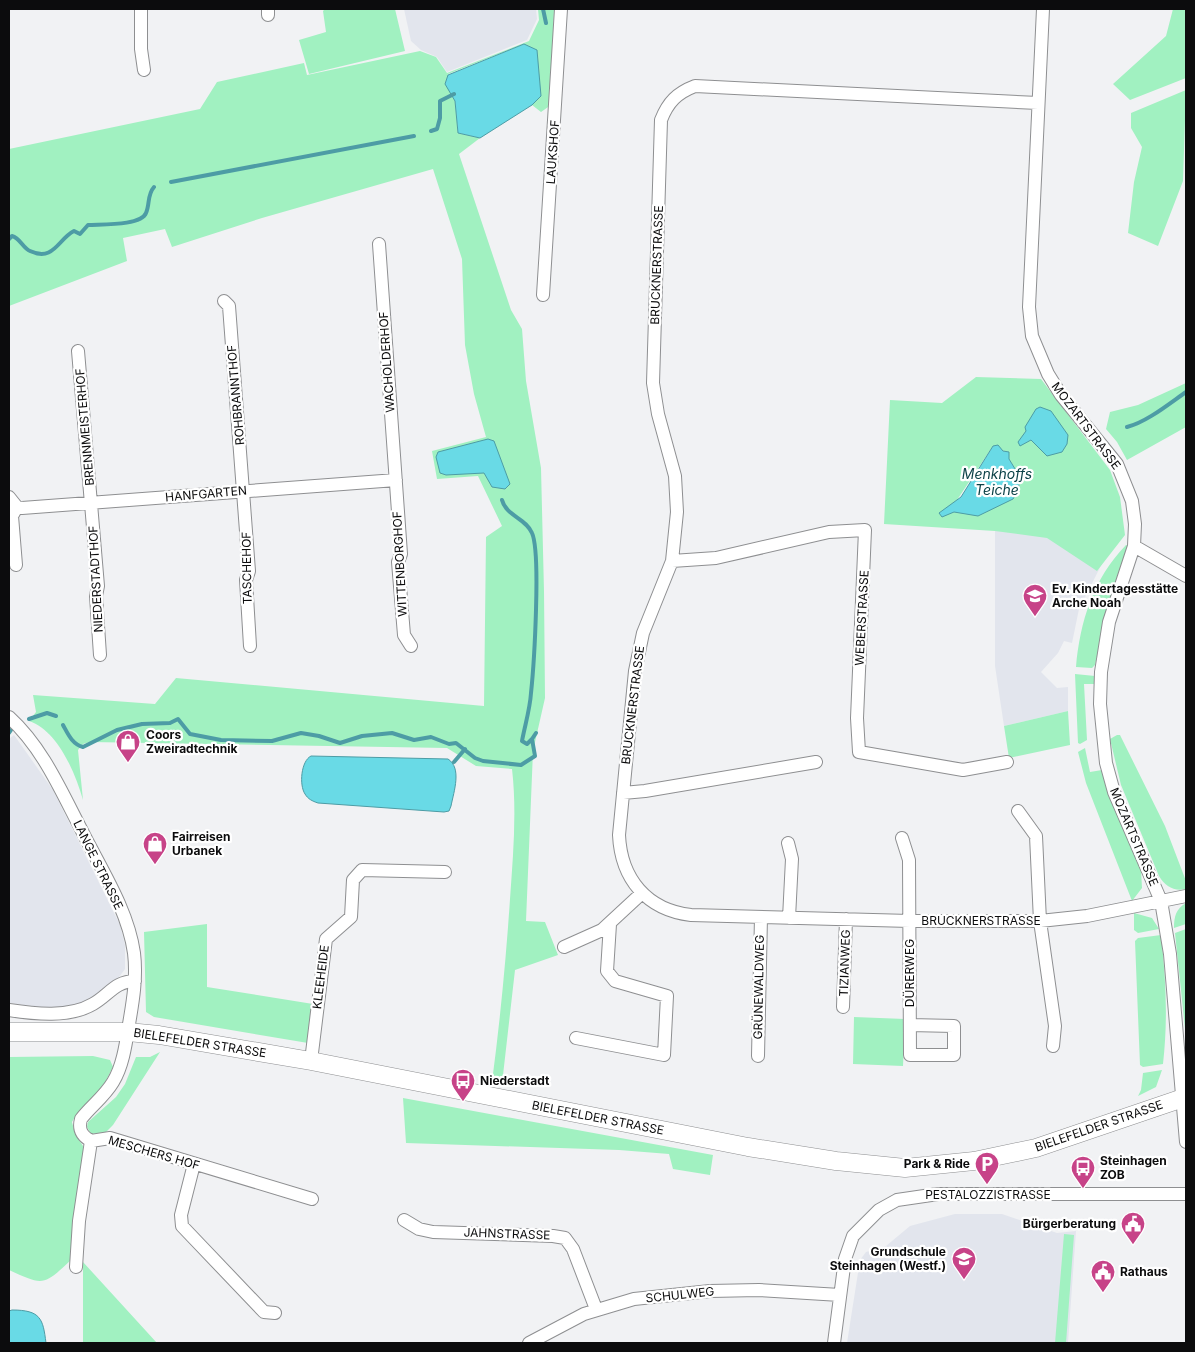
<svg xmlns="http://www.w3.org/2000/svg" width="1195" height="1352" viewBox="0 0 1195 1352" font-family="Inter,sans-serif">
  <rect width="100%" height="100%" fill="#f1f2f4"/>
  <path fill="#e2e5ed" d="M404 9H536L537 19 527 40 447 72 437 57 421 50 411 41Z
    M1020 524 1114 540 1079 609 1072 643 1064 641 1058 653 1041 672 1057 688 1068 687V711L1004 726 995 666V531Z
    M14 735 53 790 120 925 125 945V969L116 981 80 1005 48 1008 9 1003V739Z
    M955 1214H1002L1057 1233 1076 1231 1068 1343H847L860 1260 866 1252 886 1246 910 1226Z"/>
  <path fill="#a1f1c1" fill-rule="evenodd" d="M325 9H395L405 51 309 74 299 40 326 32 323 11Z
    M538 9H554L551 105 541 112 532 105 541 95 524 44 448 74 455 101 458 133 480 138 459 154 511 310 522 329 526 381 541 468 544 591 545 698 533 751 526 921 545 922 558 955 515 970 502 1084 492 1082C500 1021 506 960 510 899 513 856 517 812 512 769L476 766 447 748 90 742 83 744 78 750 83 800C75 772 58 731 29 721L36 712 33 695 155 704 176 678 484 706 486 537 502 526 478 476 437 479 432 451 486 437 474 394 465 345 462 259 433 169 262 218 172 247 165 229 123 238 127 261 9 306V149L200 109 217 82 304 63 307 75 420 51 436 57 447 73 529 41 539 20Z
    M1173 9H1186V78L1130 100 1113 84 1166 36Z
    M1186 90 1183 181 1158 246 1128 233 1134 182 1142 147 1131 128V113Z
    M976 377 1041 379 1110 470 1120 497 1125 535 1097 571 1047 538 995 531 884 524 890 400 942 403ZM993 446 1004 451 1020 477 949 512Z
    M1186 383V427L1127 460 1117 442 1106 429 1110 412 1138 405Z
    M1126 545 1128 546 1105 621 1095 665 1092 668 1076 667C1080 622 1093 579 1126 545Z
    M1075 674 1095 676 1094 684H1084L1087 740 1080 744 1078 743Z
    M1068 711 1070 745 1009 758 1004 726Z
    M1117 735H1120L1165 826 1186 881V889C1174 892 1165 886 1159 876L1121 785 1110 739Z
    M1085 748 1090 772 1102 770 1109 794 1141 870 1142 888 1132 901 1086 783 1078 752Z
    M1186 903V924L1174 928C1174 916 1176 909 1186 903Z
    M1134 913 1152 918 1159 929 1138 933 1134 930Z
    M207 924V987L313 1004 308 1043 154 1017 146 1012 144 932Z
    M1186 929V1038L1175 933Z
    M1161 935C1166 979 1168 1020 1163 1064L1143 1067 1140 1065 1135 941 1138 938Z
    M854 1017 905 1019 903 1066 853 1064Z
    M160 1052 113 1125 106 1132 91 1134 87 1127 88 1122 116 1097 125 1084 136 1057H150Z
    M93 1056 110 1060 113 1067 102 1088 76 1115 72 1122 75 1134 85 1149 71 1260C43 1286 44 1286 9 1270V1057Z
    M1162 1070 1156 1087 1138 1096 1141 1090 1143 1073Z
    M403 1098 713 1155 710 1175 673 1169 669 1154 619 1150 406 1143Z
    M1064 1234 1074 1235 1066 1343H1055Z
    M83 1262 157 1343H83Z"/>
  <path fill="#69dae6" stroke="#4d9ca5" d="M524 44 537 50 541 96 532 105 480 138 458 133 455 101 445 84 448 75Z
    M1040 407 1051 411 1068 435 1067 444 1062 452 1047 456 1031 440 1020 446 1018 442 1026 431 1025 427 1036 409Z
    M488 439 494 441 510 484 505 489 492 487 484 473 446 475 440 473 436 457 438 452Z
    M998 445 1003 451 1009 452V459L1020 477 1018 491 1013 499 978 516 954 512 942 517 939 513 961 497 993 446Z
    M311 756 448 759C462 768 454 791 451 806L449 811 444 812 318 803C312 801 308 799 305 794 299 785 301 761 311 756Z
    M12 1310C41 1310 43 1319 46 1343H9V1311Z"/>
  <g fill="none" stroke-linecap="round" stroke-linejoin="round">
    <path stroke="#4d9ca5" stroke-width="4" d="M543 9 546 23
      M431 131 437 129 440 118V101L454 94
      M171 182 414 136
      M9 239 12 236C20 238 23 248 30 251 54 262 58 239 74 231L80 234 88 225C101 224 141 226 146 213 150 204 147 195 154 187
      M1127 427C1147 422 1170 403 1186 392
      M502 500C506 516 526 518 532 533 541 553 534 665 531 693 530 709 525 725 522 741L527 744 532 739
      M29 719 47 713 56 716
      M63 725C68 734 72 744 83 747L117 730 142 724 170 723 178 719 190 734 221 740 272 741 301 733 319 736 340 743 362 736 392 733 414 740 431 737 449 744 456 743 475 758 483 761 521 765 535 756 532 739 536 733
      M9 733 11 730
      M454 762 465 749"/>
    <defs>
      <path id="minor" d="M141 9V49L144 70
        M268 9V15
        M1043 9 1029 307 1032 336 1048 374 1061 395 1117 464 1132 501 1135 524 1134 546 1109 622 1101 672 1100 704 1106 763 1114 792 1161 901 1170 954 1186 1142
        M1038 103 695 86C677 93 668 102 661 120L653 383 658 414 675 476 677 512 672 561 643 633 635 671 619 835C621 879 647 910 691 915L910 921H1040L1087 916 1186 896
        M379 244 401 554 398 562 404 635 411 646
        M543 295 561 9
        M224 301 229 306 249 571 246 580 250 646
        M78 351 98 586 96 596 100 655
        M9 497 17 507 22 508 396 480
        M1134 546 1186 576
        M672 561 716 558 829 532 865 530 857 718 859 752 963 770 1007 762
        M16 565 12 516 17 507
        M9 717C43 748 61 791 82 831 101 869 128 910 134 953 137 977 133 1001 129 1024 126 1043 123 1066 113 1082 104 1097 91 1106 81 1119 78 1130 82 1136 91 1141L110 1138 312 1199
        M623 793 645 791 816 762
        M1018 811 1036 836 1040 921 1055 1026 1053 1046
        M902 838 909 860 910 1055H954V1026L910 1025
        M788 843 792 859 789 918
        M564 947 602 930 642 893
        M843 1007 846 919
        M9 1010C35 1014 69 1018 93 1004 109 995 115 981 135 981
        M576 1038 664 1055 667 996 615 981 607 971 610 924
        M758 1056 761 917
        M311 1061 326 939 351 917 353 880 362 870 445 872
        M194 1164 181 1215 182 1226 264 1312 275 1313
        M404 1220 419 1229 433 1232 553 1236 565 1238 573 1249 596 1309
        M76 1267 79 1221 91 1141
        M529 1343 584 1314 634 1299 710 1291 759 1290 840 1295
        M834 1343 845 1259 853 1236 879 1210 897 1200 938 1194H1186"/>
      <path id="secondary" d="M9 1032H128L159 1035 311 1061 748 1147 836 1161 905 1168 974 1161 1036 1148 1186 1097"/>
    </defs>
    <use href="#minor" stroke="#8e8f91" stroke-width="14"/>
    <use href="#secondary" stroke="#8e8f91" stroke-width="19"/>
    <use href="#minor" stroke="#fff" stroke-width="12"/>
    <use href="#secondary" stroke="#fff" stroke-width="18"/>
  </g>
  <defs>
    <symbol id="school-pin" viewBox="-11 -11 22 30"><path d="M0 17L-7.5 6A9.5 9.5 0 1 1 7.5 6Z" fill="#c74388" stroke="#fff"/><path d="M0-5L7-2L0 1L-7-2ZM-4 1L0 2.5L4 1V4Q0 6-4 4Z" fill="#fff"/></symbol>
    <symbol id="shop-pin" viewBox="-11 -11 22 30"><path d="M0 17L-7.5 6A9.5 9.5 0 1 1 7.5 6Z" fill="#c74388" stroke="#fff"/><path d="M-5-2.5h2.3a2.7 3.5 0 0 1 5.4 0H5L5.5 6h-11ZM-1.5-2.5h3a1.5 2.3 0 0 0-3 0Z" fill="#fff"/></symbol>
    <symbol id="bus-pin" viewBox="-11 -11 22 30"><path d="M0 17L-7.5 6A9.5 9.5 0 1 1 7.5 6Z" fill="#c74388" stroke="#fff"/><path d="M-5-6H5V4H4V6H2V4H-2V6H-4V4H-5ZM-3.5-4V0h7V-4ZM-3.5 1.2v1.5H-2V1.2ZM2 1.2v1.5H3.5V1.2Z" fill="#fff"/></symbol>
    <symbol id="parking-pin" viewBox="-11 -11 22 30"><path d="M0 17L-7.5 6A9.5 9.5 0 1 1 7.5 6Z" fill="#c74388" stroke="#fff"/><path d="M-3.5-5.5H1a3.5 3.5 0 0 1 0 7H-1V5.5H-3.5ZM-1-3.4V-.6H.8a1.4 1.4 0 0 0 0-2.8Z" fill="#fff"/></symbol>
    <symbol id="civic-pin" viewBox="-11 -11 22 30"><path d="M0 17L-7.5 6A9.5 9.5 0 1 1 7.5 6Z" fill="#c74388" stroke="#fff"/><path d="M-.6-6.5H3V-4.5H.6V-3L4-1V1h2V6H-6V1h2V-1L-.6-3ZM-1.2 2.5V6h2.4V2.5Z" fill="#fff"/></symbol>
  </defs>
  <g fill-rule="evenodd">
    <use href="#school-pin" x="1021" y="582" width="28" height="38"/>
    <use href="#shop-pin" x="114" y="728" width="28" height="38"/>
    <use href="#shop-pin" x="141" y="830" width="28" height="38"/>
    <use href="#bus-pin" x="449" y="1067" width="28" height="38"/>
    <use href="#parking-pin" x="973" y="1150" width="28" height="38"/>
    <use href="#bus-pin" x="1069" y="1154" width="28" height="38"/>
    <use href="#civic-pin" x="1119" y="1210" width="28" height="38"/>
    <use href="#school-pin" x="950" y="1245" width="28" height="38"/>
    <use href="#civic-pin" x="1089" y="1258" width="28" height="38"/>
  </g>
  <g text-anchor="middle" stroke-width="4.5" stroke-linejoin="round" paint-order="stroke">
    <g font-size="12" fill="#0c0c0d" stroke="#fff">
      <text transform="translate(553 152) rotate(-86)" y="4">LAUKSHOF</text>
      <text transform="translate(657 265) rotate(-88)" y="4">BRUCKNERSTRASSE</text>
      <text transform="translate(387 362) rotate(-94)" y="4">WACHOLDERHOF</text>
      <text transform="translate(236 395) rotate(-95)" y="4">ROHBRANNTHOF</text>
      <text transform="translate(1086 426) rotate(53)" y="4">MOZARTSTRASSE</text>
      <text transform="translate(85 427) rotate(-95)" y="4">BRENNMEISTERHOF</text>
      <text transform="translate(206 494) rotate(-5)" y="4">HANFGARTEN</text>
      <text transform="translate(400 564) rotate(-93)" y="4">WITTENBORGHOF</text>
      <text transform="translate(247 568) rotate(-91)" y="4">TASCHEHOF</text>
      <text transform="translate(96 579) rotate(-93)" y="4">NIEDERSTADTHOF</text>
      <text transform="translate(862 618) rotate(-87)" y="4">WEBERSTRASSE</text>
      <text transform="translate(633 705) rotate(-83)" y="4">BRUCKNERSTRASSE</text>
      <text transform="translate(1134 837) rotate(67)" y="4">MOZARTSTRASSE</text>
      <text transform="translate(98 865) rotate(64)" y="4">LANGE STRASSE</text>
      <text x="981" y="925">BRUCKNERSTRASSE</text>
      <text transform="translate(845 963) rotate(-88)" y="4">TIZIANWEG</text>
      <text transform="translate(910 973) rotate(-90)" y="4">DÜRERWEG</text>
      <text transform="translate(321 977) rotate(-83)" y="4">KLEEHEIDE</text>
      <text transform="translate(759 987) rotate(-89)" y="4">GRÜNEWALDWEG</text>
      <text transform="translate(200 1043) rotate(9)" y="4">BIELEFELDER STRASSE</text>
      <text transform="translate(598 1118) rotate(11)" y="4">BIELEFELDER STRASSE</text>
      <text transform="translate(1099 1126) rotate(-19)" y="4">BIELEFELDER STRASSE</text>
      <text transform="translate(154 1153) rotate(16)" y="4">MESCHERS HOF</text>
      <text x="988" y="1199">PESTALOZZISTRASSE</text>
      <text transform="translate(507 1234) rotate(2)" y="4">JAHNSTRASSE</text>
      <text transform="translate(680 1295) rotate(-6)" y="4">SCHULWEG</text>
    </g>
    <g font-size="12" font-weight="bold" fill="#0c0c0d" stroke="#fff" text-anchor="start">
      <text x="1052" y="593">Ev. Kindertagesstätte<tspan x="1052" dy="14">Arche Noah</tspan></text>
      <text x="146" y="739">Coors<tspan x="146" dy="14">Zweiradtechnik</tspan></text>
      <text x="172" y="841">Fairreisen<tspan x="172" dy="14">Urbanek</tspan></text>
      <text x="480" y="1085">Niederstadt</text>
      <text x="1100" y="1165">Steinhagen<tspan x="1100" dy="14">ZOB</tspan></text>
      <text x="970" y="1168" text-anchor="end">Park &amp; Ride</text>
      <text x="1116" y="1228" text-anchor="end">Bürgerberatung</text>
      <text x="946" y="1256" text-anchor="end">Grundschule<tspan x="946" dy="14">Steinhagen (Westf.)</tspan></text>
      <text x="1120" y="1276">Rathaus</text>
    </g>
    <g font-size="14" font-style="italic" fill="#0c4147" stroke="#fff">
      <text x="997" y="479">Menkhoffs<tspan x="997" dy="16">Teiche</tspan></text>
    </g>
  </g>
  <rect width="1195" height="1352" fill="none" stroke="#0c0c0d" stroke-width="20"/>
</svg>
